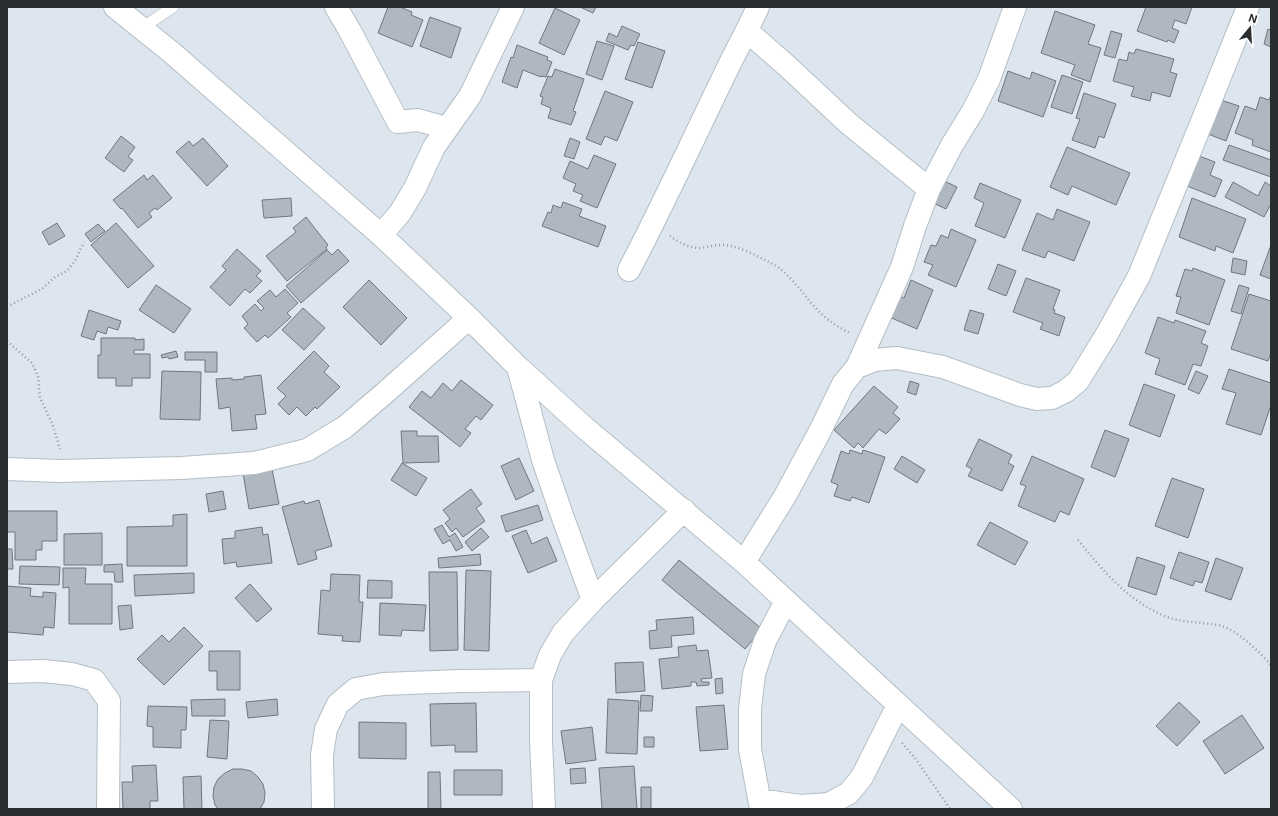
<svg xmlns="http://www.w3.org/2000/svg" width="1278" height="816" viewBox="0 0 1278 816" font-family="Inter,sans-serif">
  <rect width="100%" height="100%" fill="#dde6ee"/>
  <path fill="#afb8c0" stroke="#6f777e" d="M388 7H400L412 12 411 15 423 20 412 47 378 33Z
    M580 7H596L593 13Z
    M1146 7H1192L1186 24 1175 20 1172 28 1179 31 1174 43 1168 40 1167 42 1137 31Z
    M555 8 580 20 564 55 539 43Z
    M1055 11 1095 25 1088 44 1101 48 1090 82 1071 75 1075 65 1041 53Z
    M430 17 461 28 451 58 420 46Z
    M622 26 640 34 634 46 631 45 628 50 606 41 609 33 617 37Z
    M1268 29 1271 30V47L1264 44Z
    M1111 31 1122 34 1115 58 1104 55Z
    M597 41 614 46 602 80 586 74Z
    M638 42 665 51 652 88 625 79Z
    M517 45 548 57 547 60 552 62 546 77 541 76V77L523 70 517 88 502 82 511 57 513 58Z
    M1136 49 1174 59 1170 72 1177 74 1170 97 1152 92 1150 101 1131 96 1134 87 1113 81 1119 59 1127 61 1129 52 1134 54Z
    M555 69 584 79 573 111 576 112 571 125 548 118 551 108 541 104 543 97 540 96 548 76 552 77Z
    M1008 71 1030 79 1032 72 1056 81 1043 117 998 101Z
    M1062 75 1083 82 1072 114 1051 107Z
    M605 91 633 102 617 141 605 136 601 145 586 139Z
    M1084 93 1116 104 1104 138 1099 136 1095 148 1072 140 1080 119 1076 118Z
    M1271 95V152L1252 145 1253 140 1235 133 1245 106 1256 110 1260 97 1269 100Z
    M1221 100 1239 106 1226 141 1208 134Z
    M121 136 135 147 128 157 133 160 124 172 105 158Z
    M203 138 228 166 207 186 176 152 189 141 193 146Z
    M570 138 580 142 574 159 564 156Z
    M1229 145 1271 160V177L1223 160Z
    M1067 147 1130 173 1116 205 1072 186 1068 195 1050 187Z
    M594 155 616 164 597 208 580 201 583 195 573 191 576 184 563 178 570 161 588 169Z
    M1199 156 1215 162 1210 175 1222 180 1215 197 1187 186Z
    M144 175 147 180 153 175 172 198 157 210 155 208 149 213 152 217 138 228 122 208 121 209 113 200Z
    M940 179 957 187 946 209 929 201Z
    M1233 182 1258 196 1265 182 1271 186V204L1264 217 1225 197Z
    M980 183 1021 200 1005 238 975 226 984 203 974 198Z
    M291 198 292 216 264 218 262 200Z
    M1192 198 1246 219 1233 253 1216 246 1215 251 1179 237Z
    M563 202 582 209 579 216 606 226 598 247 542 226 548 212 551 213 553 205 561 208Z
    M1057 209 1090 222 1074 261 1048 251 1045 258 1022 250 1037 213 1053 220Z
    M306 217 328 245 326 247 327 249 287 281 266 256 296 232 293 228Z
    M57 223 65 236 49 245 42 232Z
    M116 223 154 266 128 288 91 245Z
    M98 224 105 231 91 242 85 234Z
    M951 229 976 240 956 287 928 275 933 265 924 262 931 245 936 246 941 235 948 238Z
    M1271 245V279L1260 275Z
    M237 249 261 271 256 276 262 281 250 293 245 289 230 306 210 287 226 270 222 266Z
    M338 249 349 261 301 303 286 286 327 250 332 255Z
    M1233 258 1247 261 1245 275 1231 272Z
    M998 264 1016 271 1006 296 988 289Z
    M1193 268 1225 280 1209 325 1176 313 1181 297 1176 296 1185 269 1192 271Z
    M1026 278 1060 290 1053 309 1055 310 1054 313 1065 317 1059 336 1040 329 1043 323 1013 312Z
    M369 280 407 318 381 345 343 307Z
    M911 280 933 290 917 329 887 316 896 294 904 298Z
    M156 285 191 309 174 333 139 310Z
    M1239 285 1249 288 1241 314 1231 311Z
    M285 289 298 303 287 313 291 317 268 338 265 335 257 342 244 328 248 324 242 316 255 304 261 311 264 308 257 301 270 290 276 297Z
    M1249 294 1271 301V353L1268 361 1231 349Z
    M303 308 325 328 304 350 282 330Z
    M89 310 121 321 118 330 108 327 106 334 97 331 94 340 81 336Z
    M970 310 984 314 978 334 964 330Z
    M1158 317 1174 323 1175 320 1206 331 1201 343 1208 346 1201 366 1193 364 1185 385 1155 374 1160 359 1145 353Z
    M101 338H135V340L144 339V350H134V354H150V378H132V386H116V378H98V355H101Z
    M176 351 178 357 169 359 168 357 162 358 161 355Z
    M314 351 329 366 324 372 340 387 317 409 315 407 306 416 297 407 289 415 278 404 286 396 277 388Z
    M185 352H217V372H205V360H185Z
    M1229 369 1271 383V405L1261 435 1226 424 1236 393 1222 389Z
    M162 371 201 372 200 420 160 419Z
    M1196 371 1208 376 1199 394 1188 389Z
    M261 375 266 414 255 415 257 429 232 431 230 407 219 409 216 379 232 378V380L244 379V377Z
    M461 380 493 405 481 420 476 416 465 429 471 433 460 447 409 407 422 391 431 398 443 383 452 391Z
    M910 381 919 384 916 395 907 392Z
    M1144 384 1175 395 1160 437 1129 425Z
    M874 386 898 407 893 413 900 419 886 434 879 429 863 448 858 443 854 448 834 430Z
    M1105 430 1129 439 1115 477 1091 467Z
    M401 431H417V436H438L439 462 403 463Z
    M979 439 1012 455 1008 463 1014 466 1002 491 968 476 972 469 966 466Z
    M850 450 862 454 863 450 885 457 869 503 852 497 850 501 834 496 838 485 831 482 841 451 849 454Z
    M902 456 925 470 917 483 894 469Z
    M1032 456 1084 479 1069 515 1060 511 1055 522 1018 506 1026 486 1020 484Z
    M519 458 534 491 516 500 501 466Z
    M402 463 427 478 416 496 391 480Z
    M272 469 279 504 249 509 243 473Z
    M1172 478 1204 489 1188 538 1155 526Z
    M471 489 482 504 476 508 485 521 463 537 456 528 452 532 445 523 450 519 443 510Z
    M223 491 226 509 209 512 206 494Z
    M319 500 332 546 315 551 317 559 298 565 282 507 304 501 305 504Z
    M538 505 543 520 506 532 501 516Z
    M7 511H57V541H42V550H36V560H15V532H7Z
    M187 514V566H127V527L173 526V515Z
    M990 522 1028 542 1015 565 977 545Z
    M442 525 449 537 455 533 463 547 456 551 450 540 443 544 434 529Z
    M262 527 263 535 268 534 272 563 237 567 236 562 224 564 222 539 235 538V531Z
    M481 528 489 537 472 551 465 542Z
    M526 530 532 544 547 537 557 561 528 573 512 536Z
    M102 533V565H64V534Z
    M7 549H12L13 569H7Z
    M1179 552 1209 562 1202 583 1195 581 1193 586 1170 578Z
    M480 554 481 565 439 568 438 558Z
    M1137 557 1165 566 1156 595 1128 586Z
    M1216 558 1243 568 1231 600 1205 591Z
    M679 560 762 629 745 649 662 580Z
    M122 564 123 582H115L114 572H104V565Z
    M20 566 60 567 59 585 19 584Z
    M63 568H86L85 584H112V624H69V587L63 588Z
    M466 570 491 571 489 651 464 650Z
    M429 572H457L458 650 430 651Z
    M194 573V593L135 596 134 575Z
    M331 574 360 575 359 602H363L360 642 342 641 343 636 318 634 321 590 330 591Z
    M368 580 392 581V598H367Z
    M250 584 272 609 257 622 235 598Z
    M7 586 31 588 30 596 43 597V592L56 593 54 628 44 627 43 635 7 632Z
    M380 603 426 605 424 631 402 630 401 636 379 635Z
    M131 605 133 628 120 630 118 606Z
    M693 617 694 634 671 636 672 647 650 649 649 631 657 630 656 620Z
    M184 627 203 646 164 685 137 659 162 635 169 642Z
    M696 645 697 651 708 650 712 678 701 679 702 682H709V685L697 686 696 682H691V686L662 689 659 659 679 657 678 647Z
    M209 651H240V690H217V671H209Z
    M643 662 645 691 616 693 615 663Z
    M722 678 723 693 716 694 715 679Z
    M641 695 653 696 652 711H640Z
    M225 699V716H192L191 700Z
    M277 699 278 715 248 718 246 702Z
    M608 699 639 701 637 754 606 753Z
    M1179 702 1200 722 1177 746 1156 726Z
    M476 703 477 752H455V745L431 746 430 704Z
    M724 705 728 749 700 751 696 707Z
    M148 706 187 707 186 730H181V748L153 747V727L147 726Z
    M1242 715 1264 748 1225 774 1203 741Z
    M210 720 229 721 227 759 207 757Z
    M359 722 406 723V759L359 758Z
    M592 727 596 760 566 764 561 731Z
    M644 737H654V747H644Z
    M156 765 158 801H150V809H123L122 782H133L132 766Z
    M634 766 637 809H602L599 768Z
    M585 768 586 783 571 784 570 769Z
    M233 769H242L251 771 258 777 263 784 265 793 264 802 260 809H218L215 805 213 796 214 787 218 779 225 773Z
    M454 770H502V795H454Z
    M428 772H440L441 809H428Z
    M201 776 202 809H184L183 777Z
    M641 787H651V809H641Z"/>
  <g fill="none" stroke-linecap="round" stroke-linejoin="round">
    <defs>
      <path id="service" d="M142 28 173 7"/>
      <path id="minor" d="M115 7 171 52 381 235 469 318 518 367 585 428 744 562 1011 809
        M336 7 350 31 398 122 418 120 446 128
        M747 31 787 66 848 123 929 189
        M381 235 400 213 415 188 434 147 470 96 513 7
        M629 270C661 209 690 146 720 84 732 58 746 33 758 7
        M518 367 543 460 563 518 593 600
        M857 367 902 267 915 226 929 189 952 145 973 111 989 79 1015 7
        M7 469 59 471 181 468 254 463 307 450 345 427 386 392 469 318
        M744 562 785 496 819 433 843 384 857 367 875 360 897 358 943 367 1020 395 1037 399 1052 398 1066 391 1078 381 1107 334 1139 276 1203 119 1248 7
        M7 672 43 671 72 674 94 680 109 701 108 809
        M760 800 800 806 829 804 849 793 862 777 898 705
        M323 809 322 755 326 729 338 704 356 689 383 684 460 681 541 680
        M544 809 541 741V680L550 655 563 633 593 600 684 510
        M761 809 750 749V709L754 674 765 641 786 601"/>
    </defs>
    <use href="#service" stroke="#b4bec5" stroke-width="12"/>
    <use href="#minor" stroke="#b4bec5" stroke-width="24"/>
    <path stroke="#92989e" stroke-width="2.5" stroke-dasharray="1 3" stroke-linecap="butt" d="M670 236C678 242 687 247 698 248 707 248 716 244 725 245 741 247 757 256 771 263 790 273 800 291 814 306 824 318 836 326 850 333
      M7 307 16 302 42 289 55 277 67 271 75 261 84 242
      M7 341 32 363 38 376 40 398 52 423 60 449
      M1078 540C1104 572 1129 602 1167 617 1184 623 1201 622 1218 625 1237 629 1258 651 1271 665
      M902 743 915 758 950 809"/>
    <use href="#service" stroke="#fff" stroke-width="11"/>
    <use href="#minor" stroke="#fff" stroke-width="22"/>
  </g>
  <rect width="1278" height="816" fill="none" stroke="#2a2d30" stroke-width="16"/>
  <g transform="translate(1250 28) rotate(18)" stroke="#ffffff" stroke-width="3" paint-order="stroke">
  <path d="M0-3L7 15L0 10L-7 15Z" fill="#2a2d30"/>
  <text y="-6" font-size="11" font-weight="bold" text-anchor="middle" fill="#2a2d30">N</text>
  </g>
</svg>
